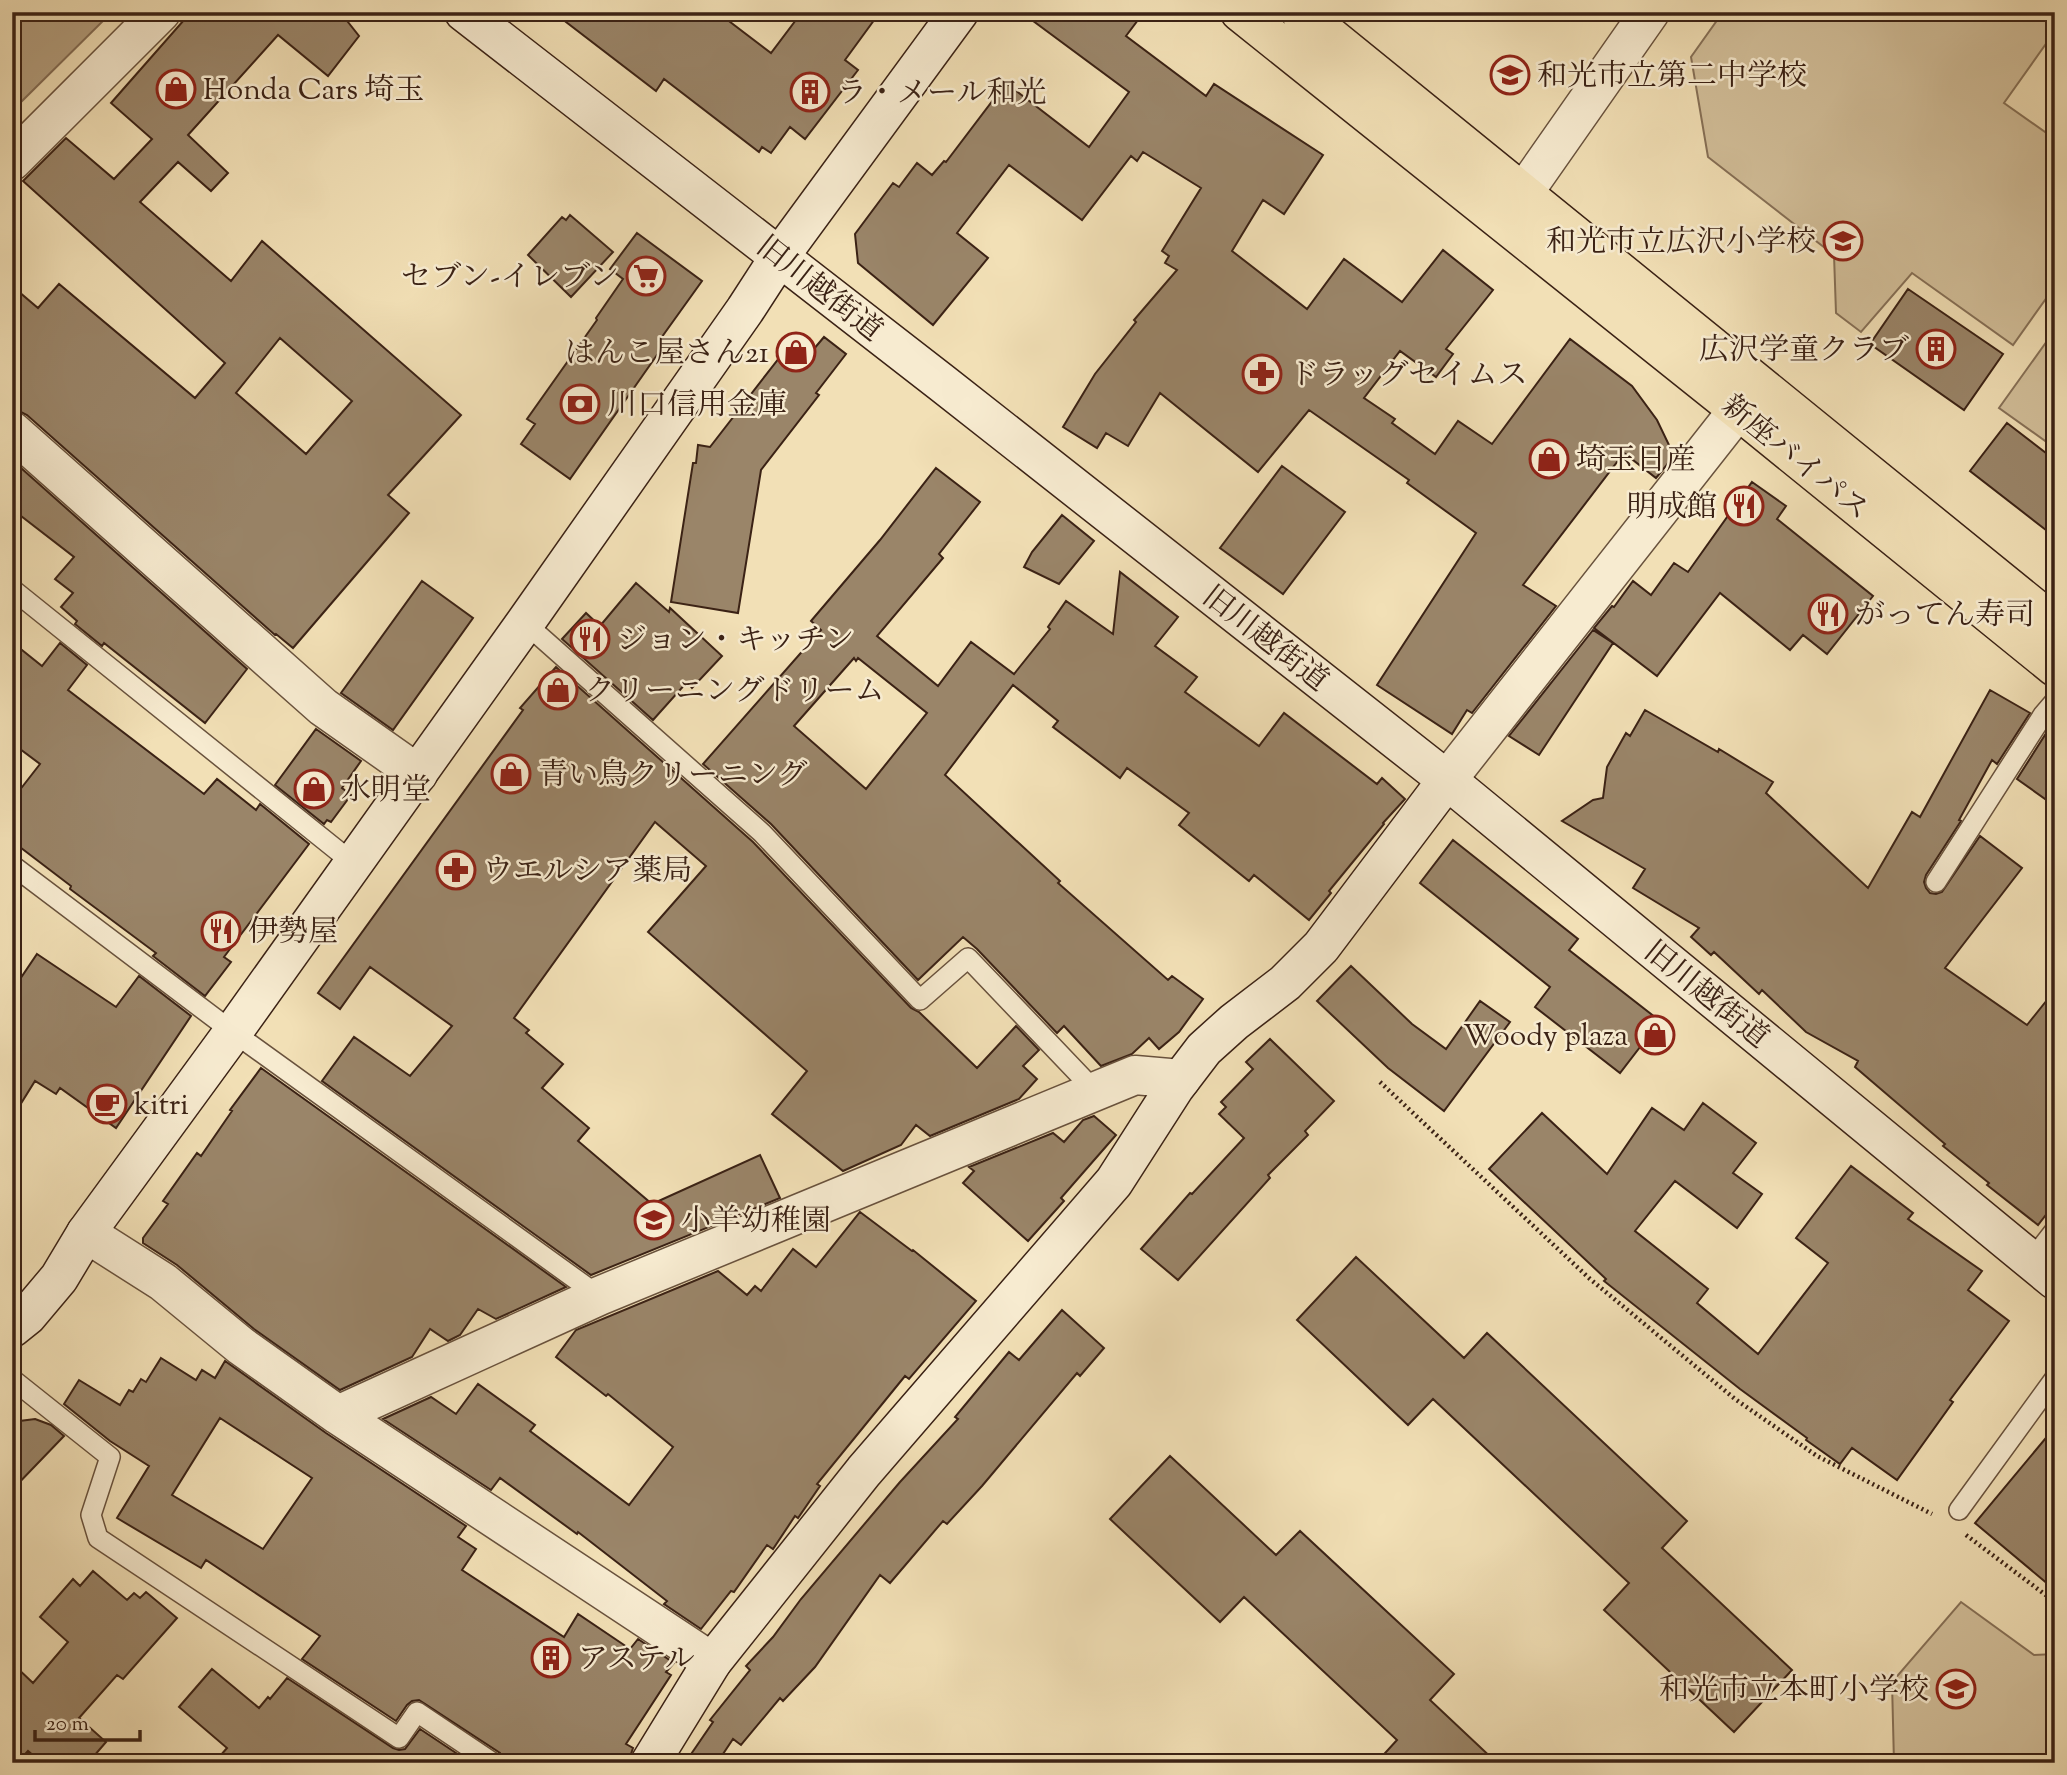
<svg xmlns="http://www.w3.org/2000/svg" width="2067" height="1775" viewBox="0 0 2067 1775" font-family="'Sorts Mill Goudy','Noto Serif JP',serif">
  <rect width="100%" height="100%" fill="#f2e0b6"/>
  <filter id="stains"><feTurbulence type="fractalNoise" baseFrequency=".00286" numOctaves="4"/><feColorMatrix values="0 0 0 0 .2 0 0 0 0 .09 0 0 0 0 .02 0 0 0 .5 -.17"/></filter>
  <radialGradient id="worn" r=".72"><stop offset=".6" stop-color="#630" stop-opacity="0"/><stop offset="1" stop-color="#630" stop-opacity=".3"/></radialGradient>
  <path fill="#d3c09b" stroke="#877158" stroke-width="2" d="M1723 12H2055V31L2004 103 2055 139V286L2013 345 1912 273 1861 332 1836 313 1834 255 1708 157 1691 57Z
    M2047 341 2055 346V448L1999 408Z
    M1961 1602 2034 1655 2055 1654V1763H1894L1892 1682Z"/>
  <path fill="#b49f7f" stroke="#846d55" stroke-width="2" d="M19 12 111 13 18 105 12 99V19Z"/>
  <path fill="#9a8569" stroke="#3b2215" stroke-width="2" fill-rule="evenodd" d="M191 12H340L359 36 328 76 278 35 188 135 228 173 211 191 178 162 140 202 231 281 262 241 461 415 388 495 409 513 293 648 276 634 275 635 27 415 17 410H12V286L38 308 59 284 195 398 225 363 23 181 66 138 114 179 152 139 111 103ZM280 338 352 401 306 454 236 393Z
    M553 12H717L771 53 802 12H880L845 60 858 70 805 139 790 127 771 153 762 147 759 152 664 79 656 91Z
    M1021 12H1144L1126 36 1206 96 1214 84 1323 155 1284 214 1263 200 1232 251 1307 309 1344 259 1402 302 1443 250 1493 290 1446 349 1453 354 1436 377 1400 351 1364 398 1395 419 1392 423 1435 454 1458 421 1492 444 1570 339 1632 386 1657 420 1669 445 1671 460 1656 478 1624 453 1523 585 1556 606 1472 713 1467 710 1452 734 1377 685 1476 533 1407 483 1409 480 1309 410 1258 472 1160 393 1128 446 1106 433 1097 448 1063 427 1095 374 1136 322 1134 320 1177 270 1165 263 1169 256 1162 251 1201 188 1143 152 1137 161 1131 156 1082 220 1009 165 957 233 988 258 933 325 858 263 855 234 893 183 899 187 917 163 932 175 944 161 946 162 1006 83 1089 147 1129 92Z
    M570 215 613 252 571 297 528 255 562 217 566 220Z
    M637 233 702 281 659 341 664 345 570 479 521 444 535 424 527 419 597 320 596 318 623 279 610 269Z
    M1908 289 2003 354 1964 410 1870 344Z
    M794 335 813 350 824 337 846 354 816 393 819 395 761 470 738 613 671 602 693 463H696L698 445 710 447 779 358 777 356Z
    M2007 423 2055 460V537L1970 471Z
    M12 460 247 669 205 723 104 643 102 646 75 624 77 621 61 607 73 593 55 579 74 557 12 509Z
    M1282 466 1345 512 1283 594 1220 548Z
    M936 468 980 502 939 554 943 558 877 636 938 686 971 642 1014 674 1050 629 1048 627 1066 601 1113 634 1120 572 1178 617 1155 646 1197 677 1185 692 1259 746 1284 713 1377 784 1382 778 1405 799 1383 823 1384 824 1329 891 1331 893 1309 920 1254 875 1249 881 1179 825 1189 813 1127 768 1120 778 1053 727 1058 721 1013 685 945 775 1060 881 1058 883 1168 980 1172 976 1203 999 1179 1032 1159 1049 1149 1038 1132 1054 1101 1066 1064 1026 1057 1033 977 949 963 937 918 980 771 824 703 764 821 630 811 621 880 540ZM854 658 856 661 858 658 927 713 866 789 794 726Z
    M1752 482 1786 506 1777 519 1873 596 1827 654 1803 635 1790 650 1720 593 1657 676 1594 628 1612 606 1614 607 1633 581 1651 595 1674 563 1688 572Z
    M1062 515 1094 541 1059 584 1024 567 1032 552Z
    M422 581 473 618 393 730 341 693Z
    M636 583 669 612 670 608 722 656 692 688 687 682 653 720 562 639 586 613 600 626Z
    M1593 630 1613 643 1539 755 1509 736Z
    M12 642 42 666 60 643 87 665 68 690 204 794 217 779 256 810 260 804 309 844 224 957 231 962 205 996 153 956 156 953 70 889 71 886 12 841V800L40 764 12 743Z
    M556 667 753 842 911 1008 919 1012 977 1068 1016 1026 1039 1050 1023 1066 1037 1079 1019 1099 930 1136 916 1125 901 1145 843 1171 772 1114 807 1071 648 932 706 866 655 822 514 1018 529 1030 526 1033 563 1064 542 1088 589 1128 578 1141 652 1204 760 1155 780 1198 591 1275 322 1081 354 1037 410 1076 452 1026 370 967 340 1009 318 993 523 710 520 708Z
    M1990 690 2030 713 1997 764 1992 760 1959 820 1961 821 1926 875 1924 882 1926 888 1930 893 1936 894 1942 892 1980 836 2022 868 1945 968 2027 1025 2055 990V1203L2038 1225 1987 1185 1989 1183 1943 1146 1945 1144 1855 1067 1858 1061 1806 1032 1762 990 1759 994 1714 952 1711 955 1691 937 1699 928 1633 888 1645 869 1562 821 1593 800 1603 798 1607 767 1626 733 1630 736 1645 710 1718 752 1719 749 1773 782 1766 793 1868 888 1912 812 1920 817Z
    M2052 724 2055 726V806L2017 779Z
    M316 729 361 761 342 788 351 795 331 822 327 820 324 824 275 785Z
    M1453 840 1578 939 1569 950 1660 1021 1620 1073 1535 1007 1550 987 1420 883Z
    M37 954 116 1007 139 976 191 1016 116 1128 60 1088 56 1094 35 1081 12 1118V991Z
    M1351 966 1412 1024 1446 1049 1480 1001 1510 1022 1444 1111 1388 1068 1317 1001Z
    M1270 1039 1334 1101 1305 1131 1308 1135 1268 1175 1270 1178 1178 1280 1141 1249 1190 1193 1192 1194 1244 1138 1219 1114 1226 1107 1221 1102 1253 1069 1246 1062Z
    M261 1068 566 1287 496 1319 478 1309 460 1335 448 1341 430 1329 412 1357 340 1390 254 1329 177 1265 143 1243V1238L168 1204 163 1201 197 1153 201 1156 232 1111 230 1110Z
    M1703 1103 1756 1143 1733 1173 1762 1194 1737 1228 1675 1181 1635 1231 1708 1289 1697 1303 1758 1354 1828 1263 1796 1238 1851 1166 1913 1213 1908 1219 1982 1271 1968 1290 2009 1321 1950 1400 1953 1402 1897 1480 1852 1448 1840 1464 1806 1440 1807 1438 1740 1389 1604 1281 1606 1279 1489 1169 1542 1113 1607 1174 1652 1108 1684 1130Z
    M1094 1116 1116 1135 1061 1198 1064 1201 1028 1241 963 1183 974 1171 969 1167 1053 1133 1064 1142 1083 1120Z
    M860 1212 912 1251 913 1250 976 1301 909 1379 905 1376 817 1484 820 1486 798 1518 795 1516 773 1549 767 1545 734 1592 731 1591 701 1629 664 1604 667 1601 578 1532 577 1534 500 1478 491 1490 383 1419 431 1397 456 1414 478 1384 535 1425 530 1431 629 1505 673 1447 608 1394 606 1396 556 1357 576 1330 718 1271 747 1295 755 1286 761 1291 793 1249 816 1267Z
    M1356 1257 1464 1358 1487 1333 1687 1521 1662 1548 1792 1670 1734 1732 1604 1610 1629 1583 1433 1399 1408 1425 1297 1320Z
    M1062 1310 1104 1348 1080 1376 1077 1373 982 1486 947 1524 943 1521 890 1583 880 1575 815 1667 783 1701 780 1698 741 1745 733 1739 717 1763H685L713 1722 710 1720 750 1670 746 1666 773 1637 801 1599 900 1482 958 1419 955 1417 1009 1352 1019 1360Z
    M161 1358 196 1380 202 1370 215 1378 225 1361 326 1433 466 1526 458 1537 476 1549 462 1570 564 1637 578 1614 630 1649 638 1639 674 1663 666 1672 671 1675 626 1744 633 1748 628 1763H505L500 1753 419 1700 412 1701 407 1705 396 1721 302 1659 320 1636 206 1560 201 1568 117 1518 149 1466 110 1441 64 1404 79 1380 120 1405 129 1390 133 1392 141 1379 146 1382ZM220 1418 312 1478 263 1549 172 1495Z
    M35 1419 51 1425 64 1436 12 1490V1422Z
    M2055 1427V1590L1975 1523Z
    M1170 1456 1276 1555 1300 1531 1454 1674 1430 1700 1497 1763H1376L1397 1740 1244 1597 1220 1622 1110 1519Z
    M93 1571 127 1600 134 1593 140 1598 146 1592 177 1618 123 1679 117 1675 79 1718 106 1742 88 1763H42L28 1751 17 1763H12V1663L33 1683 68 1642 40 1617 73 1579 80 1586Z
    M212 1669 259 1708 268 1697 270 1699 287 1678 393 1748 399 1750 405 1749 420 1729 471 1763H214L227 1748 179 1707Z"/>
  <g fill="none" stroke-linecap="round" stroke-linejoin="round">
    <defs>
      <path id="lane" d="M12 589 353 863
        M525 623 762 833 920 1000 968 958 1095 1091
        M12 865 233 1032 599 1296
        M1936 882 2043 715 2055 701
        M2031 1261 2055 1230
        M12 1379 110 1457 91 1515 98 1538 399 1738 417 1712 493 1763
        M1959 1510 2055 1378"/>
      <path id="street" d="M12 161 161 12
        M1524 192 1650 12
        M12 431 323 707 418 774
        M1447 780 1738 410
        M86 1233 163 1282 241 1346 338 1415 712 1662
        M338 1415 599 1296 1135 1075 1181 1079"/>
      <path id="secondary" d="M464 12 942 383 1447 780 2055 1280
        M12 1328 27 1316 59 1278 86 1233 233 1032 525 623 745 310 780 256 959 12
        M650 1763 712 1662 864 1471 1114 1182 1175 1087 1204 1049 1234 1022 1285 983 1321 947 1447 780"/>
      <path id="highway" d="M1240 12 1738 410 2055 667
        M1300 12 2055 625"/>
    </defs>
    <use href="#lane" stroke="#69523d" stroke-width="22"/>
    <use href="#street" stroke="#69523d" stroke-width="41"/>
    <use href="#secondary" stroke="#3b2215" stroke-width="41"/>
    <use href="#highway" stroke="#3b2215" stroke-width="41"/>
    <path stroke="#3b2215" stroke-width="4.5" stroke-dasharray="2 3.5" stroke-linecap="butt" d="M1380 1082 1590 1279 1735 1399 1817 1456 1932 1514
      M1966 1535 2055 1602"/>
    <use href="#lane" stroke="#f7ebd0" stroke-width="19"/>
    <use href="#street" stroke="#f7ebd0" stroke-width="38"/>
    <use href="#secondary" stroke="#f7ebd0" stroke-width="38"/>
    <use href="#highway" stroke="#f2e0b6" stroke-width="38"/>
  </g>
  <defs>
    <symbol id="school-ring" viewBox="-11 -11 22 22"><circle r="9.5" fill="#f7ebd0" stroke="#8f2418" stroke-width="1.5"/><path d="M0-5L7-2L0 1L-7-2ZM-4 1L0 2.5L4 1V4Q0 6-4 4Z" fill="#8f2418"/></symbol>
    <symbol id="shop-ring" viewBox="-11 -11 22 22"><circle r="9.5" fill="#f7ebd0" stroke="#8f2418" stroke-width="1.5"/><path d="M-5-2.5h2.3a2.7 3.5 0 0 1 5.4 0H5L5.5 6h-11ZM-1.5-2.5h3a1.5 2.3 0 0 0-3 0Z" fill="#8f2418"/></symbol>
    <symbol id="building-ring" viewBox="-11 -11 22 22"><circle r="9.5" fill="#f7ebd0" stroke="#8f2418" stroke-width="1.5"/><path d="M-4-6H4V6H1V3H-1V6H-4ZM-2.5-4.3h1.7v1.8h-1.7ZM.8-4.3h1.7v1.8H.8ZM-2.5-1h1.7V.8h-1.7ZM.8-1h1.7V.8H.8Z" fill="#8f2418"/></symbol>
    <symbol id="supermarket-ring" viewBox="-11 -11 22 22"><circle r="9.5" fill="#f7ebd0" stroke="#8f2418" stroke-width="1.5"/><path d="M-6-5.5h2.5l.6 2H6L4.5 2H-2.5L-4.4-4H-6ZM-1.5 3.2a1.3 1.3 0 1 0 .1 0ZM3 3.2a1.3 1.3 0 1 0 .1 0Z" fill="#8f2418"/></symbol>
    <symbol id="pharmacy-ring" viewBox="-11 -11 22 22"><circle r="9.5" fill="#f7ebd0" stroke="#8f2418" stroke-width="1.5"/><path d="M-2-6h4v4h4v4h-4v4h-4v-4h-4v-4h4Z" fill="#8f2418"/></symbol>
    <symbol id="bank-ring" viewBox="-11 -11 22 22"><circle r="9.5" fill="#f7ebd0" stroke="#8f2418" stroke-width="1.5"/><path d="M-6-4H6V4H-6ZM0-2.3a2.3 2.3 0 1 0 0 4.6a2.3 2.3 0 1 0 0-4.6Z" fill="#8f2418"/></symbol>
    <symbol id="restaurant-ring" viewBox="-11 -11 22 22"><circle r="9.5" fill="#f7ebd0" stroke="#8f2418" stroke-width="1.5"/><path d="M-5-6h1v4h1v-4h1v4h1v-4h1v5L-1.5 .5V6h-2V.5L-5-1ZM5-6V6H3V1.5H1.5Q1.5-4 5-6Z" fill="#8f2418"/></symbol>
    <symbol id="cafe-ring" viewBox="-11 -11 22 22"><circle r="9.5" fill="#f7ebd0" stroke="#8f2418" stroke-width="1.5"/><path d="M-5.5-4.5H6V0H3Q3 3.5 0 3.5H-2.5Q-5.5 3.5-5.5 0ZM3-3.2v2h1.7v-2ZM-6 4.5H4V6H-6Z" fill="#8f2418"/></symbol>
  </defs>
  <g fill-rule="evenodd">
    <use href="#school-ring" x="1488" y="53" width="44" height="44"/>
    <use href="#shop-ring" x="154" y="67" width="44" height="44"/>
    <use href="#building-ring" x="788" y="70" width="44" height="44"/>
    <use href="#school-ring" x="1821" y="219" width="44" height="44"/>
    <use href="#supermarket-ring" x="624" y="254" width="44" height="44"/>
    <use href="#building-ring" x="1914" y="327" width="44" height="44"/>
    <use href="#shop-ring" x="774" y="330" width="44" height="44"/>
    <use href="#pharmacy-ring" x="1240" y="352" width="44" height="44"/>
    <use href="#bank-ring" x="558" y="382" width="44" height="44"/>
    <use href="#shop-ring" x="1527" y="437" width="44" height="44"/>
    <use href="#restaurant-ring" x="1722" y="484" width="44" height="44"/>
    <use href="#restaurant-ring" x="1806" y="592" width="44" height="44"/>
    <use href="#restaurant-ring" x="568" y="617" width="44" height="44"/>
    <use href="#shop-ring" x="536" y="668" width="44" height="44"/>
    <use href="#shop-ring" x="489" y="752" width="44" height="44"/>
    <use href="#shop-ring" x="292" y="767" width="44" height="44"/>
    <use href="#pharmacy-ring" x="434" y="848" width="44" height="44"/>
    <use href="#restaurant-ring" x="199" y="909" width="44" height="44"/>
    <use href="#shop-ring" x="1633" y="1013" width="44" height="44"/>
    <use href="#cafe-ring" x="85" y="1082" width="44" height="44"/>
    <use href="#school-ring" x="632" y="1198" width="44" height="44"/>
    <use href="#building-ring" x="529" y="1636" width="44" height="44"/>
    <use href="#school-ring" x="1934" y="1667" width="44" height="44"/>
  </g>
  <g text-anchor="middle" stroke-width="5" stroke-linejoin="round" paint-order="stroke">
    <g font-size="30" fill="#3b2215" stroke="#f7ebd0" text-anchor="start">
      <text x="1537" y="85">和光市立第二中学校</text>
      <text x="203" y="99">Honda Cars 埼玉</text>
      <text x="837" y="102">ラ・メール和光</text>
      <text x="1816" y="251" text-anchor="end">和光市立広沢小学校</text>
      <text x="619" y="286" text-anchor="end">セブン-イレブン</text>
      <text x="1909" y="359" text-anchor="end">広沢学童クラブ</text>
      <text x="769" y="362" text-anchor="end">はんこ屋さん21</text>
      <text x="1289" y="384">ドラッグセイムス</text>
      <text x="607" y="414">川口信用金庫</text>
      <text x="1576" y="469">埼玉日産</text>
      <text x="1717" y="516" text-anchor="end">明成館</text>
      <text x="1855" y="624">がってん寿司</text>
      <text x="617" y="649">ジョン・キッチン</text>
      <text x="585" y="700">クリーニングドリーム</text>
      <text x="538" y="784">青い鳥クリーニング</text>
      <text x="341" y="799">水明堂</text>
      <text x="483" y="880">ウエルシア薬局</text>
      <text x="248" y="941">伊勢屋</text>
      <text x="1628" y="1045" text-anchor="end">Woody plaza</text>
      <text x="134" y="1114">kitri</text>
      <text x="681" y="1230">小羊幼稚園</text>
      <text x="578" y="1668">アステル</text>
      <text x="1929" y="1699" text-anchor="end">和光市立本町小学校</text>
    </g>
    <g font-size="30" fill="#3b2215" stroke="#f7ebd0">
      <text transform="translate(820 288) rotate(38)" y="10">旧川越街道</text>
      <text transform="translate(1796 457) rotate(39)" y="10">新座バイパス</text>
      <text transform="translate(1266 638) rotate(38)" y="10">旧川越街道</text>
      <text transform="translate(1707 994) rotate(39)" y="10">旧川越街道</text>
    </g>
  </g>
  <rect width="2067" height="1775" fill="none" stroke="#f2e0b6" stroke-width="42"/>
  <rect x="14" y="14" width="2039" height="1747" fill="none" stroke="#3b2215" stroke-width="3.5"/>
  <rect x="21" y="21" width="2025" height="1733" fill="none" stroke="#3b2215" stroke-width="2"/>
  <path d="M35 1730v10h105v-10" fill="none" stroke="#3b2215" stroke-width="3.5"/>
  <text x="46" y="1730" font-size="21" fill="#3b2215" stroke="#f7ebd0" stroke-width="5" paint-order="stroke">20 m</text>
  <rect width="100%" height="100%" filter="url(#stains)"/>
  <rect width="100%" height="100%" fill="url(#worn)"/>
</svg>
